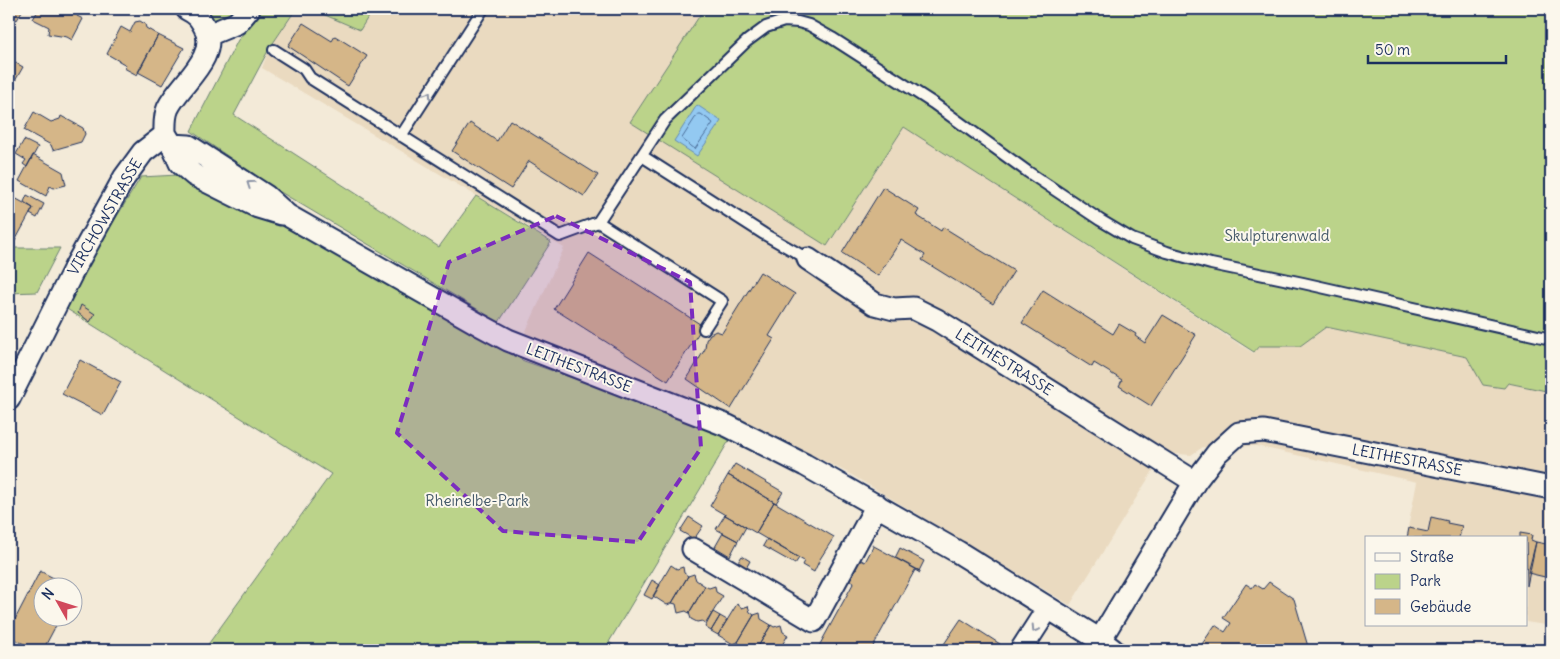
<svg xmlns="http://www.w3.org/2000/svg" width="1560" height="659" viewBox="0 0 1560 659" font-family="Delius,sans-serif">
  <rect width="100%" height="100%" fill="#f3ead8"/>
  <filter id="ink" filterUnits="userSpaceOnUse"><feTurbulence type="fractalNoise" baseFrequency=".02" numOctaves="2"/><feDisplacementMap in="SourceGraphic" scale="10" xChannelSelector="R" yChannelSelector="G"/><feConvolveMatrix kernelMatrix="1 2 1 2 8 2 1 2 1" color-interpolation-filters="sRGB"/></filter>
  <g filter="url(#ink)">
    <path fill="#eadac0" d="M296 9H311L360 30 373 9H707L827 246 904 127 1253 353 1259 346H1300L1326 327 1467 357 1508 383 1551 392V626L1526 622V538H1406L1417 482 1256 446 1203 447 1191 455 1164 453 1070 605 850 474 749 423 525 333 564 248 262 68 269 49Z"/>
    <path fill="#bbd38a" stroke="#6b8174" d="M186 9H240L215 26Z
      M264 9H296L269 49 234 115 439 247 476 196 551 242 499 322 277 190 191 131 238 40Z
      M311 9H373L360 30Z
      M704 9H1551V392L1508 383 1504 388 1483 385 1467 357 1326 327 1300 346H1259L1254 352 904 127 827 246 630 122Z
      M178 175 272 220 524 361 733 434 609 642 620 650H204L331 474 62 306 141 177Z
      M9 248H60L37 292 9 293Z"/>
    <path fill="#93c9f1" stroke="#638bb6" d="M697 105 721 121 697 156 674 141Z"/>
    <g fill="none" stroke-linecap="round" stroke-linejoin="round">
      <path stroke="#4b6d99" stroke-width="1" d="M698 114H701L713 123 695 149 682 139Z"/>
    </g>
    <path fill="#d5b688" stroke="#1b2f5e" d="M9 9H23L17 20 9 16Z
      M39 9H80L77 16 83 19 72 40 67 37 48 34 49 27 33 19Z
      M140 21 145 24 146 28 158 35 137 75 124 68 126 65 107 54 121 27 130 32 135 22Z
      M303 23 332 41 335 36 367 56 348 86 288 46Z
      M158 35 184 48 162 85 138 72Z
      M9 59 23 67 15 81 9 78Z
      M34 112 51 122 60 119 61 116 83 128 85 134 81 142 53 150 51 145 24 130Z
      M510 120 598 175 584 196 529 161 511 189 452 151 470 123 497 141Z
      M24 140 38 147 27 167 23 164 26 160 16 154Z
      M33 155 63 172 66 185 54 188 50 186 46 196 19 181Z
      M883 187 919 210 916 215 941 231 943 227 1014 271 993 304 922 260 925 255 901 240 878 276 842 253Z
      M27 195 44 204 37 218 30 214 33 208 24 202Z
      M11 196 33 208 15 241 12 239 9 240V200Z
      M589 253 703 326 668 381 554 309Z
      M760 272 795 294 769 336 774 339 731 409 687 379 705 349 706 340 710 334 716 331 722 333Z
      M1043 290 1113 334 1119 324 1136 334 1135 336 1145 343 1163 315 1196 335 1151 406 1119 386 1122 380 1094 363 1092 367 1022 323Z
      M81 305 95 314 90 322 78 313Z
      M80 360 121 382 103 415 62 394Z
      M735 464 783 492 776 503 728 475Z
      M728 475 774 502 756 533 710 506Z
      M774 502 834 537 820 559 814 572 802 565 804 561 756 533Z
      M725 515 746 527 738 541 716 529Z
      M689 517 703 526 694 539 680 531Z
      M1431 517 1448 521 1447 523 1462 526 1459 538H1407L1409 528 1428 532Z
      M723 533 738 541 730 556 715 547Z
      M1520 533 1532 535 1531 540 1536 542 1527 586 1526 538H1520Z
      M767 539 799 558 795 564 763 546Z
      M1536 542 1551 545V567L1549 578 1528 573Z
      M872 545 920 571V573L915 570 871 650H824L817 646H819L854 582 848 579 859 559 865 562 873 547Z
      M900 548 924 561 919 571 895 558Z
      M742 556 750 561 745 570 736 565Z
      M671 565 677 569 683 567 684 573 688 576 672 603 667 605 653 596Z
      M40 571 69 586H42V616H61L43 650H35L9 636V631Z
      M694 574 696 580 705 586 689 613 686 611 678 613 676 604 672 603 688 576Z
      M652 580 660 585 652 599 644 595Z
      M1269 582 1294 599 1309 650H1198L1215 625 1225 632 1231 623 1223 618 1246 584 1252 588 1255 584 1263 589Z
      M705 586 709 588 715 586 716 592 723 596 706 623 702 621 697 622 691 619 689 613Z
      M737 604 742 608 748 606 750 612 754 615 738 642 733 644 718 635Z
      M713 612 720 616 711 631 705 627Z
      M760 613 761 619 771 625 756 650H743L738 642 754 615Z
      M720 616 727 620 718 635 711 631Z
      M961 619 1000 644 996 650H960L956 648 955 650H947L942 647Z
      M771 625 774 627 781 625 783 632 788 635 779 650H756Z"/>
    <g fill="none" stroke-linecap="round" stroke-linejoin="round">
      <defs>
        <path id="service" d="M274 50 304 69 310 78 560 236 598 222 665 120 747 41 766 27 784 21 798 22 809 25 832 38 933 103 1028 172 1100 220 1132 239 1167 252 1211 264 1303 283 1551 339
          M401 136 483 9
          M642 156 764 234 808 259
          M598 222 722 301 704 329"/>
        <path id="minor" d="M208 35 237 23 249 9
          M165 135C165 126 164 117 168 108 180 83 219 58 205 28 200 18 197 14 187 9
          M166 135 172 145 180 163 194 175 258 207 281 214
          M172 145 189 146 266 196 287 215 480 325 508 340 728 426 805 465 958 552 1100 640 1113 650
          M808 259 875 304 894 309 913 308 937 320 1195 482
          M9 399 75 267 124 178 143 152 165 135
          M693 549 814 621 877 505
          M1100 640 1195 482 1217 453 1239 433 1264 431 1551 488
          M1021 650 1048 608"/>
      </defs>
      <use href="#service" stroke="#1b2f5e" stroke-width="14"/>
      <use href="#minor" stroke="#1b2f5e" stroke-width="25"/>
      <use href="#service" stroke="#fbf7ec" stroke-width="10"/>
      <use href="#minor" stroke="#fbf7ec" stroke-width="21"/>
    </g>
    <defs><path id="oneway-chevron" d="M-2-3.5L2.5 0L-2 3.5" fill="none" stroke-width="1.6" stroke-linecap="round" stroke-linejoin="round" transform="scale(1.25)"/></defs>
    <g stroke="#8b93a5">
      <use href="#oneway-chevron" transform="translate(428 95) rotate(-57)"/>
      <use href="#oneway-chevron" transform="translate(250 184) rotate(-146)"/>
      <use href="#oneway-chevron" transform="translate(1035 629) rotate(123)"/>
    </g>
  </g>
  <path fill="#7b2cbf" fill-opacity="0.2" stroke="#7b2cbf" stroke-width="4" stroke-dasharray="10 6" stroke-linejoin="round" d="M556 216 690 282 701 448 638 542 503 531 397 433 449 262Z"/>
  <g text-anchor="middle" stroke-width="4" stroke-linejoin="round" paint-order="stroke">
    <g font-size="15" fill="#1b2f5e" stroke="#fbf7ec">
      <text transform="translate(105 217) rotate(-60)" y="5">VIRCHOWSTRASSE</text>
      <text transform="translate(1004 362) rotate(32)" y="5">LEITHESTRASSE</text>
      <text transform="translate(579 368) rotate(21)" y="5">LEITHESTRASSE</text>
      <text transform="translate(1407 460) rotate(11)" y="5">LEITHESTRASSE</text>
    </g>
    <g font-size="15" fill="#435869" stroke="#fbf7ec">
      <text x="1277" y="241">Skulpturenwald</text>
      <text x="477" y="506">Rheinelbe-Park</text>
    </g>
  </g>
  <rect width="1560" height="659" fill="none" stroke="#fbf7ec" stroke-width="30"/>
  <rect x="15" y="15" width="1530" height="629" fill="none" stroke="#1b2f5e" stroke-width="2" filter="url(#ink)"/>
  <rect x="1365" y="536" width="162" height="90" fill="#fbf7ec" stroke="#a1a7b3"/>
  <rect x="1375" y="553" width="25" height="8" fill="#fbf7ec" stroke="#a1a7b3"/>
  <text x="1410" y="562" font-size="15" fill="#1b2f5e">Straße</text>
  <rect x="1375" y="574" width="25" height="15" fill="#bbd38a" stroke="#a1a7b3"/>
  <text x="1410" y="586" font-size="15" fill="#1b2f5e">Park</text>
  <rect x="1375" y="599" width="25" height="15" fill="#d5b688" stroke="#a1a7b3"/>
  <text x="1410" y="612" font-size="15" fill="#1b2f5e">Gebäude</text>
  <g transform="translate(58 602) rotate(309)"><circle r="24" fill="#fbf7ec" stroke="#a1a7b3"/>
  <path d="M0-4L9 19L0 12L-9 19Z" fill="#d1495b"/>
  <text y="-8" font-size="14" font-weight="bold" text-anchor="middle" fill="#1b2f5e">N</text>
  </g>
  <path d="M1368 55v8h138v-8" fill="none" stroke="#1b2f5e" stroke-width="2.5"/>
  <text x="1375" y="55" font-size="15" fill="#1b2f5e" stroke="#fbf7ec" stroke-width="4" paint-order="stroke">50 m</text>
</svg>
